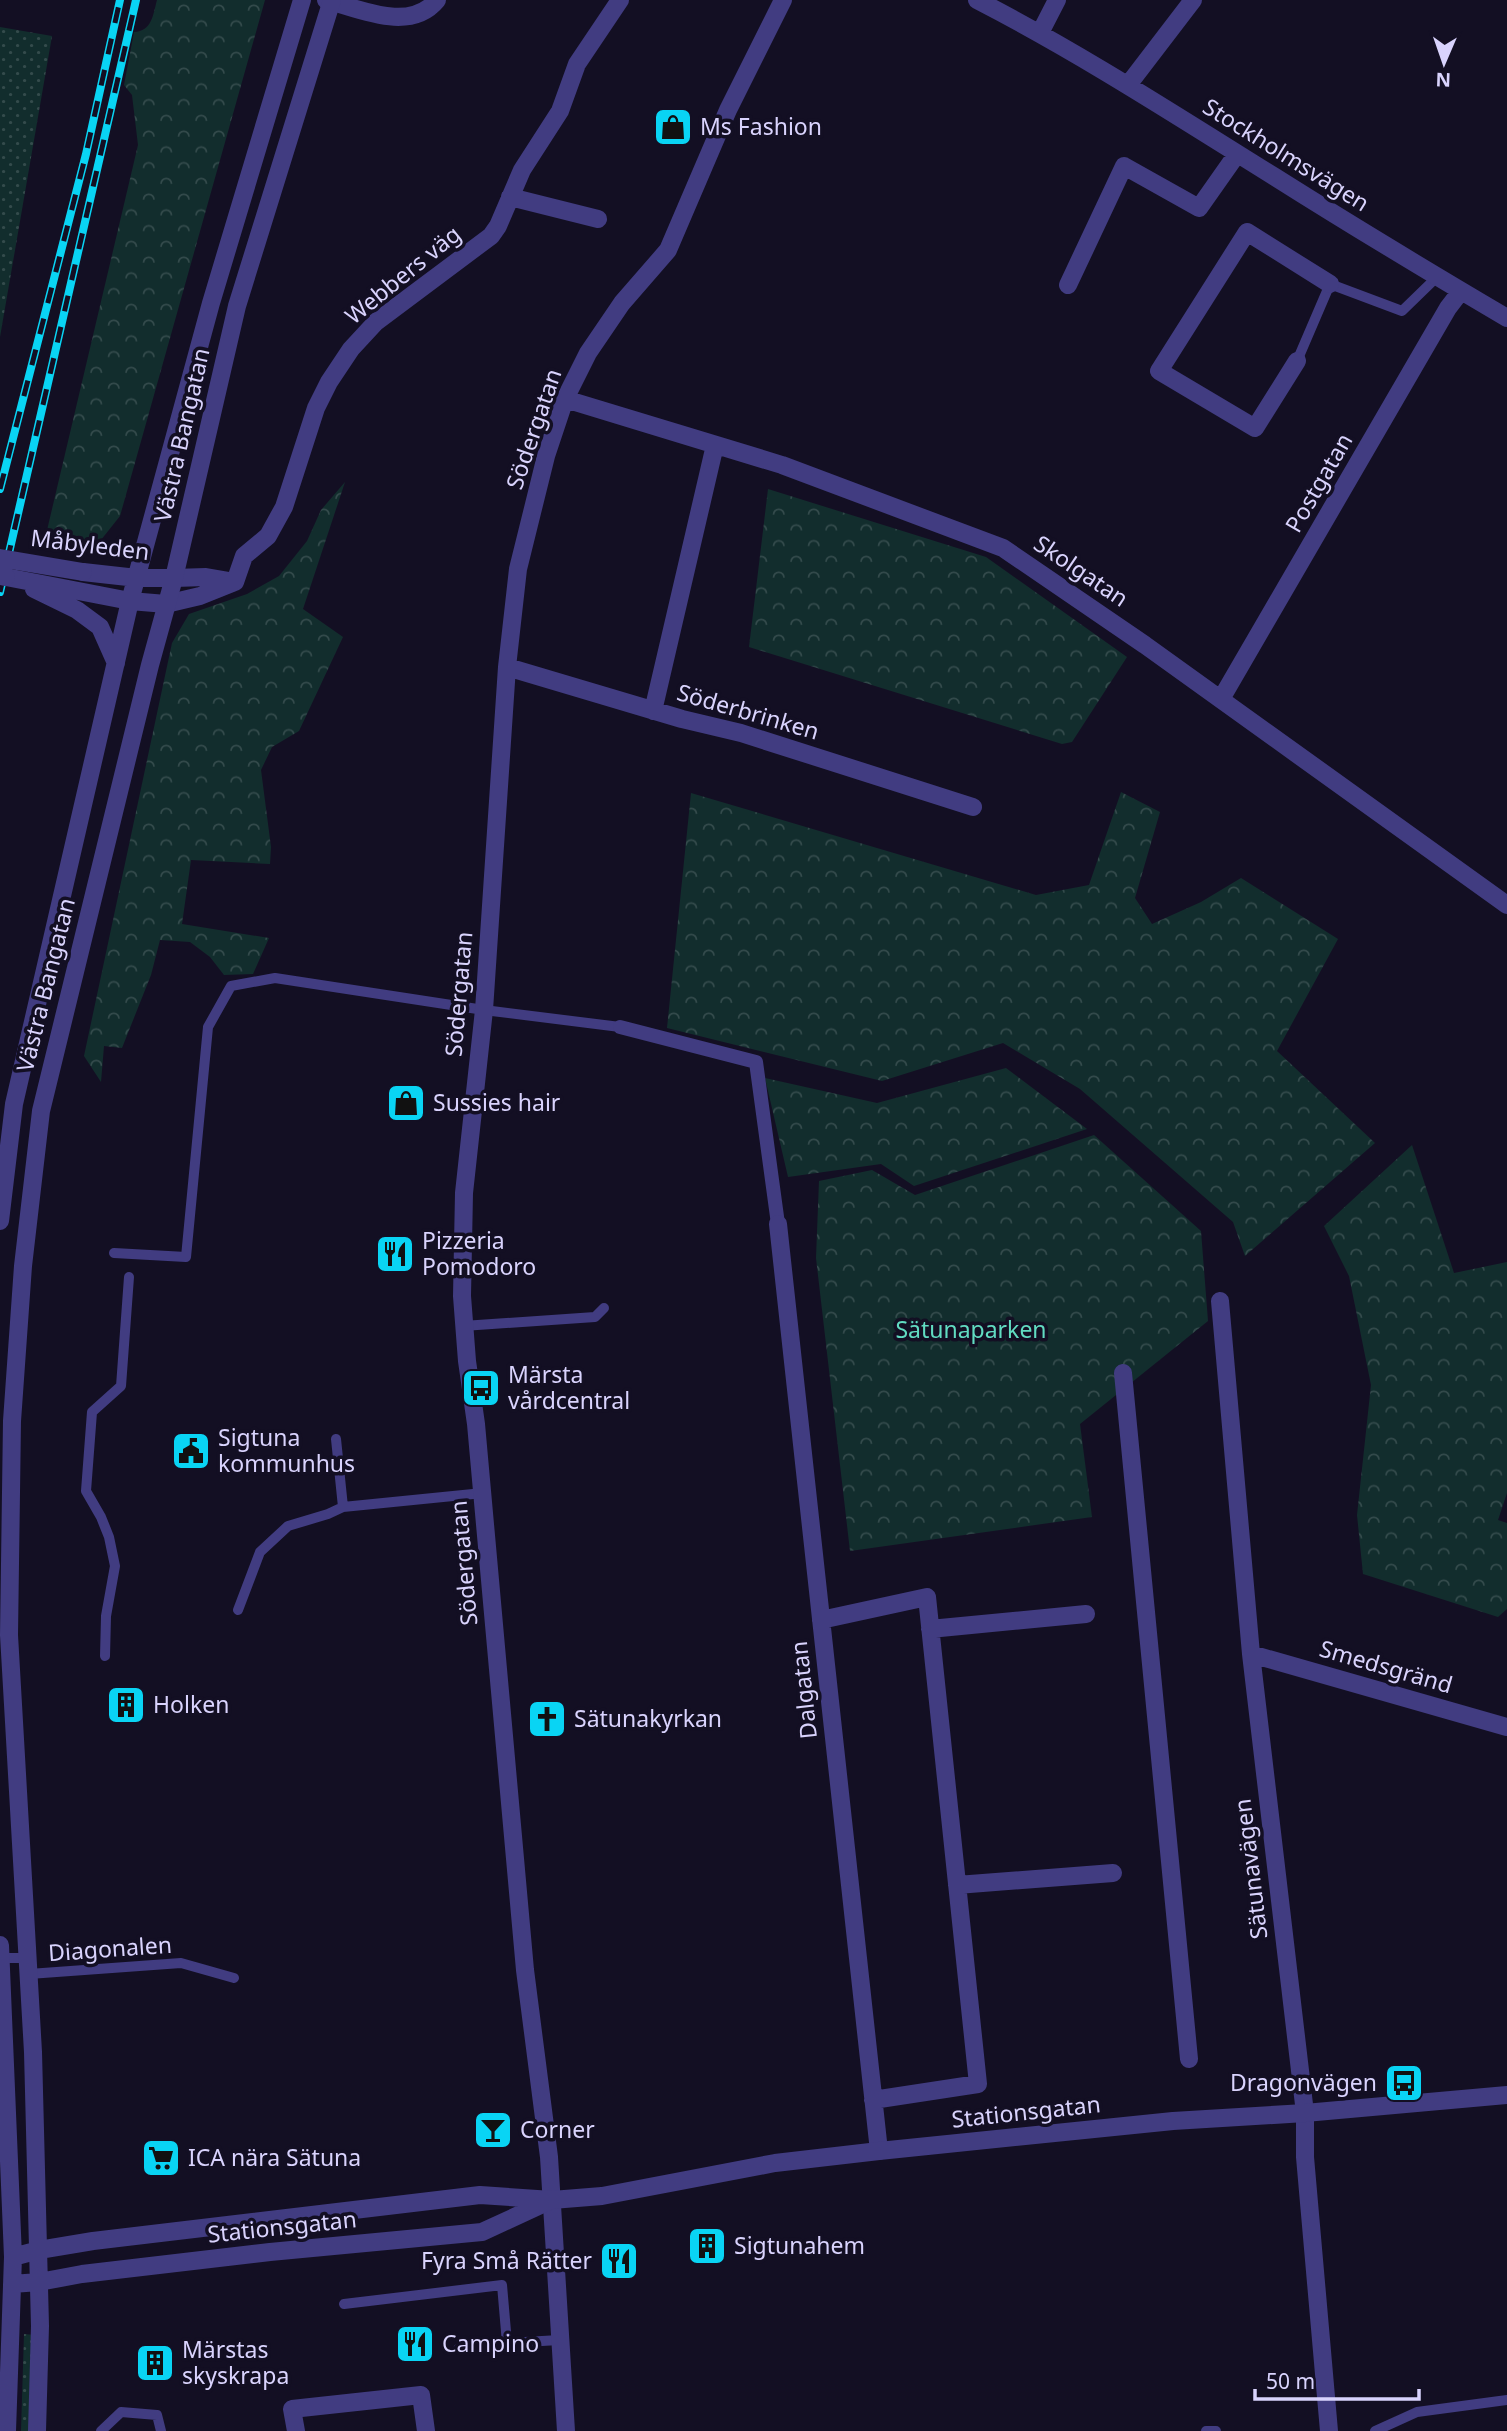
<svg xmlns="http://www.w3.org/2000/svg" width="1507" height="2431" viewBox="0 0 1507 2431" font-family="'Noto Sans',sans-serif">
  <defs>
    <pattern id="grass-dots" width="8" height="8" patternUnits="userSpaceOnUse" patternTransform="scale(1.75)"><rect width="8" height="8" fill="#122d2d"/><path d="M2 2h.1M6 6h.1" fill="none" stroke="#344b4c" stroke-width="1.8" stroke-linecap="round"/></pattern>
    <pattern id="forest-crowns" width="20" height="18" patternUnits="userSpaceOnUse" patternTransform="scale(1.75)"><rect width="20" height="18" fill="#122d2d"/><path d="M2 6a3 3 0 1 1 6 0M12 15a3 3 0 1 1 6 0" fill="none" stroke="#344b4c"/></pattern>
  </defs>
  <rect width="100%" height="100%" fill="#130f23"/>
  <path fill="url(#grass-dots)" d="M0 27 52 36 0 337Z
    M24 2334 35 2335 32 2431H21Z"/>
  <path fill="url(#forest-crowns)" d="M157 0H265L120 516 93 550 44 543 138 145 132 95 124 85 134 32C152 31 153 15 157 0Z
    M345 482 303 609 343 637 299 731 272 747 261 770 271 847 270 864 191 860 182 924 269 938 253 974 224 975 210 957 190 942 160 940 151 975 122 1048 104 1046 101 1082 84 1056 172 643 189 614 247 594 279 576 307 541 321 510Z
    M768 489 986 557 1127 657 1072 742 1062 744 749 647Z
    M1121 792 1160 812 1135 898 1152 924 1201 902 1241 878 1338 939 1277 1051 1375 1143 1245 1256 1233 1222 1080 1089 1003 1043 882 1081 667 1028 691 793 1036 895 1089 885Z
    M1006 1068 1087 1129 914 1186 881 1164 788 1177 765 1078 877 1103Z
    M1094 1135 1201 1231 1208 1321 1080 1424 1092 1517 850 1551 816 1258 819 1181 872 1170 915 1195Z
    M1412 1145 1454 1273 1507 1262V1493L1498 1520 1507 1523V1609L1498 1617 1363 1574 1357 1515 1371 1385 1349 1276 1324 1226Z"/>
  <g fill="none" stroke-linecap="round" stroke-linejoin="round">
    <path stroke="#413c81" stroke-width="10" d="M1297 361 1330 284 1402 311 1437 277
      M114 1253 186 1257 208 1027 231 986 275 978 484 1010 620 1027
      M463 1326 595 1317 604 1308
      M336 1439 343 1507
      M238 1610 260 1552 288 1526 328 1514 343 1507 483 1493
      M105 1656 106 1616 115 1566 109 1537 101 1517 86 1491 92 1412 121 1386 129 1277
      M0 1958H27
      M29 1974 181 1963 234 1978
      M344 2304 502 2285 507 2343
      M458 2349 507 2343 559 2340
      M101 2431 121 2412 157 2415 161 2431
      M1206 2431H1216
      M1375 2431 1417 2412 1507 2400"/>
    <path stroke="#413c81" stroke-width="14" d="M620 1027 756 1062 778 1224"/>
    <path stroke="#413c81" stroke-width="18" d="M326 0C360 9 410 33 437 0
      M977 0C1080 53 1177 116 1275 177 1351 225 1429 272 1507 318
      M1040 33 1057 0
      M1128 85 1193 0
      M510 197 598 219
      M1068 285 1124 166 1199 208 1237 154
      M1297 361 1255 428 1159 371 1247 232 1330 284
      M565 399 782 465 1003 548 1145 645 1507 905
      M174 578 206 577 235 582
      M235 582 244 556 268 536 284 507 316 408 329 382 351 349 376 322 491 236 498 226 522 170 560 111 577 64 620 0
      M166 604 200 596 235 582
      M507 667 682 719 741 733 973 807
      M1221 699 1448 308 1461 291
      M653 711 715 445
      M778 1224 879 2151
      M1220 1301 1251 1654 1305 2113V2157L1329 2431
      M1123 1373 1189 2059
      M821 1620 927 1597 978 2084 873 2100
      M930 1629 1086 1614
      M1251 1654 1507 1727
      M957 1885 1113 1873
      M296 2431 292 2409 421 2395 426 2431
      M566 2431 549 2157 525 1970 476 1424 467 1361 462 1296 464 1193 484 1010 507 667 518 569 546 456 565 399 588 353 622 303 668 250 728 110 783 0"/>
    <path stroke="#413c81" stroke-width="18" d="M83 572 137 578H174
      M6 577 130 601 166 604
      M34 589 77 610 100 627 116 663
      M0 1221 14 1104 130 601 211 303 302 0
      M0 1945 13 2257 7 2431
      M13 2257 39 2250 93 2241 480 2195 552 2200 602 2196 775 2163 879 2151 1173 2121 1305 2113 1507 2095
      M12 2284 39 2282 82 2274 270 2252 482 2232 549 2201
      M37 2431 40 2326 33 2052 9 1635 12 1421 23 1266 41 1111 150 665 174 578 237 306 332 0"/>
    <defs>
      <path id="rail" d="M0 489 86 154 120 0
        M0 592 136 0"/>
    </defs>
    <use href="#rail" stroke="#09d4f4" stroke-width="8"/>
    <use href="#rail" stroke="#130f23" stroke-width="5" stroke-dasharray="16" stroke-linecap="butt"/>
    <path stroke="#413c81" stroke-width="18" d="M0 558 83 572
      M0 576 6 577"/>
  </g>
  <defs>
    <symbol id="shop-square" viewBox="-11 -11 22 22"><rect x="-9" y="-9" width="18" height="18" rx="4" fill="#09d4f4" stroke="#130f23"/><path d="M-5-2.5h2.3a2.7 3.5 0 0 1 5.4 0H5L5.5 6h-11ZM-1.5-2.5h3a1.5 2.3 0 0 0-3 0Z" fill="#111"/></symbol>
    <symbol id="restaurant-square" viewBox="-11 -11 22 22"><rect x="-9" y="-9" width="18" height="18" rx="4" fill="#09d4f4" stroke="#130f23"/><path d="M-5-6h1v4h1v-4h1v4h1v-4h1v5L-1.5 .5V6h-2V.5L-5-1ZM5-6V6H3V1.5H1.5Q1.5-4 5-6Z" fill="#111"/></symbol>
    <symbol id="bus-square" viewBox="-11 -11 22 22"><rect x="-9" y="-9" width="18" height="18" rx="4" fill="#09d4f4" stroke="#130f23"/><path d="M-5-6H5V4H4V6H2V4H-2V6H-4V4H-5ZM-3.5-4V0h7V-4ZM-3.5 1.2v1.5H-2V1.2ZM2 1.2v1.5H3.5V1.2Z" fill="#111"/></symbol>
    <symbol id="civic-square" viewBox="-11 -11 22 22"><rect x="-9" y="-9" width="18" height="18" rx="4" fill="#09d4f4" stroke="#130f23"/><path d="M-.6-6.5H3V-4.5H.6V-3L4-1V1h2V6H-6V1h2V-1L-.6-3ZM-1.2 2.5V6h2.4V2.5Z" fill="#111"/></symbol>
    <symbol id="building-square" viewBox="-11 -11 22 22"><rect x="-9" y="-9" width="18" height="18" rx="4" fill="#09d4f4" stroke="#130f23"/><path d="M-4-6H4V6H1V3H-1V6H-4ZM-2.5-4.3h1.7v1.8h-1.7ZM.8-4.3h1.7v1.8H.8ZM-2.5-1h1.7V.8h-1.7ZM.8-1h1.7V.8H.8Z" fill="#111"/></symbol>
    <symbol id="church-square" viewBox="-11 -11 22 22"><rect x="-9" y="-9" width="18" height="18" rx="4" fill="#09d4f4" stroke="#130f23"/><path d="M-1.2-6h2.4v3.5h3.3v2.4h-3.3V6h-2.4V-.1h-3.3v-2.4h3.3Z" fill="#111"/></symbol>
    <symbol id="bar-square" viewBox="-11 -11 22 22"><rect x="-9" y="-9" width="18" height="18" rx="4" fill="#09d4f4" stroke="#130f23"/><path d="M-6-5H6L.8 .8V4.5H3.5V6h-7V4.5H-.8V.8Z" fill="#111"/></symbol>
    <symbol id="supermarket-square" viewBox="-11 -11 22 22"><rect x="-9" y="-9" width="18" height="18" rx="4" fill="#09d4f4" stroke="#130f23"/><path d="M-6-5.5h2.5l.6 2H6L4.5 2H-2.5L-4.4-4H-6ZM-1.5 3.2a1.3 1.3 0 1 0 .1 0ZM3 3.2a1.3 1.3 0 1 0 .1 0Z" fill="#111"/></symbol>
  </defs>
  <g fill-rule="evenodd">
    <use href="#shop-square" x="651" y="105" width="44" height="44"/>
    <use href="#shop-square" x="384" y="1081" width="44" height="44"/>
    <use href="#restaurant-square" x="373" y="1232" width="44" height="44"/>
    <use href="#bus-square" x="459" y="1366" width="44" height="44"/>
    <use href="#civic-square" x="169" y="1429" width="44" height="44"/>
    <use href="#building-square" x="104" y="1683" width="44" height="44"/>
    <use href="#church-square" x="525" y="1697" width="44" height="44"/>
    <use href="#bus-square" x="1382" y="2061" width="44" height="44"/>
    <use href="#bar-square" x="471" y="2108" width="44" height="44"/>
    <use href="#supermarket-square" x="139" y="2136" width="44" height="44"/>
    <use href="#building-square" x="685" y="2224" width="44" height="44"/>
    <use href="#restaurant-square" x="597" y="2239" width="44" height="44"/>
    <use href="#restaurant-square" x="393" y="2322" width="44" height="44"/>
    <use href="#building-square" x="133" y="2341" width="44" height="44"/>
  </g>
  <g text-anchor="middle" stroke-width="7" stroke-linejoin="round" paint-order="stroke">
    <g font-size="23" fill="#d9d3fd" stroke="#130f23" text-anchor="start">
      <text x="700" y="135">Ms Fashion</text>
      <text x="433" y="1111">Sussies hair</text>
      <text x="422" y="1249">Pizzeria<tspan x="422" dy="26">Pomodoro</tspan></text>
      <text x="508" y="1383">Märsta<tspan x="508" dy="26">vårdcentral</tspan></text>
      <text x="218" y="1446">Sigtuna<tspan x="218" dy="26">kommunhus</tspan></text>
      <text x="153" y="1713">Holken</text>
      <text x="574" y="1727">Sätunakyrkan</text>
      <text x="1377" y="2091" text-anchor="end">Dragonvägen</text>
      <text x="520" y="2138">Corner</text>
      <text x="188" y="2166">ICA nära Sätuna</text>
      <text x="734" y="2254">Sigtunahem</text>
      <text x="592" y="2269" text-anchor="end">Fyra Små Rätter</text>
      <text x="442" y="2352">Campino</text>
      <text x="182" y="2358">Märstas<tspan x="182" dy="26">skyskrapa</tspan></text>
    </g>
    <g font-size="23" fill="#d9d3fd" stroke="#130f23">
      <text transform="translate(1286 155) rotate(32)" y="8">Stockholmsvägen</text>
      <text transform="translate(403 275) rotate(-39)" y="8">Webbers väg</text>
      <text transform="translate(534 429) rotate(-71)" y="8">Södergatan</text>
      <text transform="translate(182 435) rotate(-77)" y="8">Västra Bangatan</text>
      <text transform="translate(1319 483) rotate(-60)" y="8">Postgatan</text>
      <text transform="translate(90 545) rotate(7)" y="8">Måbyleden</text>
      <text transform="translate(1081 571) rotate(34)" y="8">Skolgatan</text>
      <text transform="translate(748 712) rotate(16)" y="8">Söderbrinken</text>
      <text transform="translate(46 985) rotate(-76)" y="8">Västra Bangatan</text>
      <text transform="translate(459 994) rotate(-85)" y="8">Södergatan</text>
      <text transform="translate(464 1563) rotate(-95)" y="8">Södergatan</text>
      <text transform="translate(1386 1667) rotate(16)" y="8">Smedsgränd</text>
      <text transform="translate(804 1690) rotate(-96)" y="8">Dalgatan</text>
      <text transform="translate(1251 1869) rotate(-97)" y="8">Sätunavägen</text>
      <text transform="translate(110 1949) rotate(-4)" y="8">Diagonalen</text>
      <text transform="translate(1026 2112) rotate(-6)" y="8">Stationsgatan</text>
      <text transform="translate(282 2227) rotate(-6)" y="8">Stationsgatan</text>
    </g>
    <g font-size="23" fill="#61dbc1" stroke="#130f23">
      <text x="971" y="1338">Sätunaparken</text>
    </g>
  </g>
  <g transform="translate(1444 63) rotate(182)" stroke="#130f23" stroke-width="5" paint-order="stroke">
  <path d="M0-5L12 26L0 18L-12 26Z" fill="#d9d3fd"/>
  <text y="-10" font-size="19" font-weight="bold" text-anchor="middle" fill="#d9d3fd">N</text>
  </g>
  <path d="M1255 2389v10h164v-10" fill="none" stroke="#d9d3fd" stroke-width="3.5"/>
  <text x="1266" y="2389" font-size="21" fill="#d9d3fd" stroke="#130f23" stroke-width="5" paint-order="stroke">50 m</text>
</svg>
